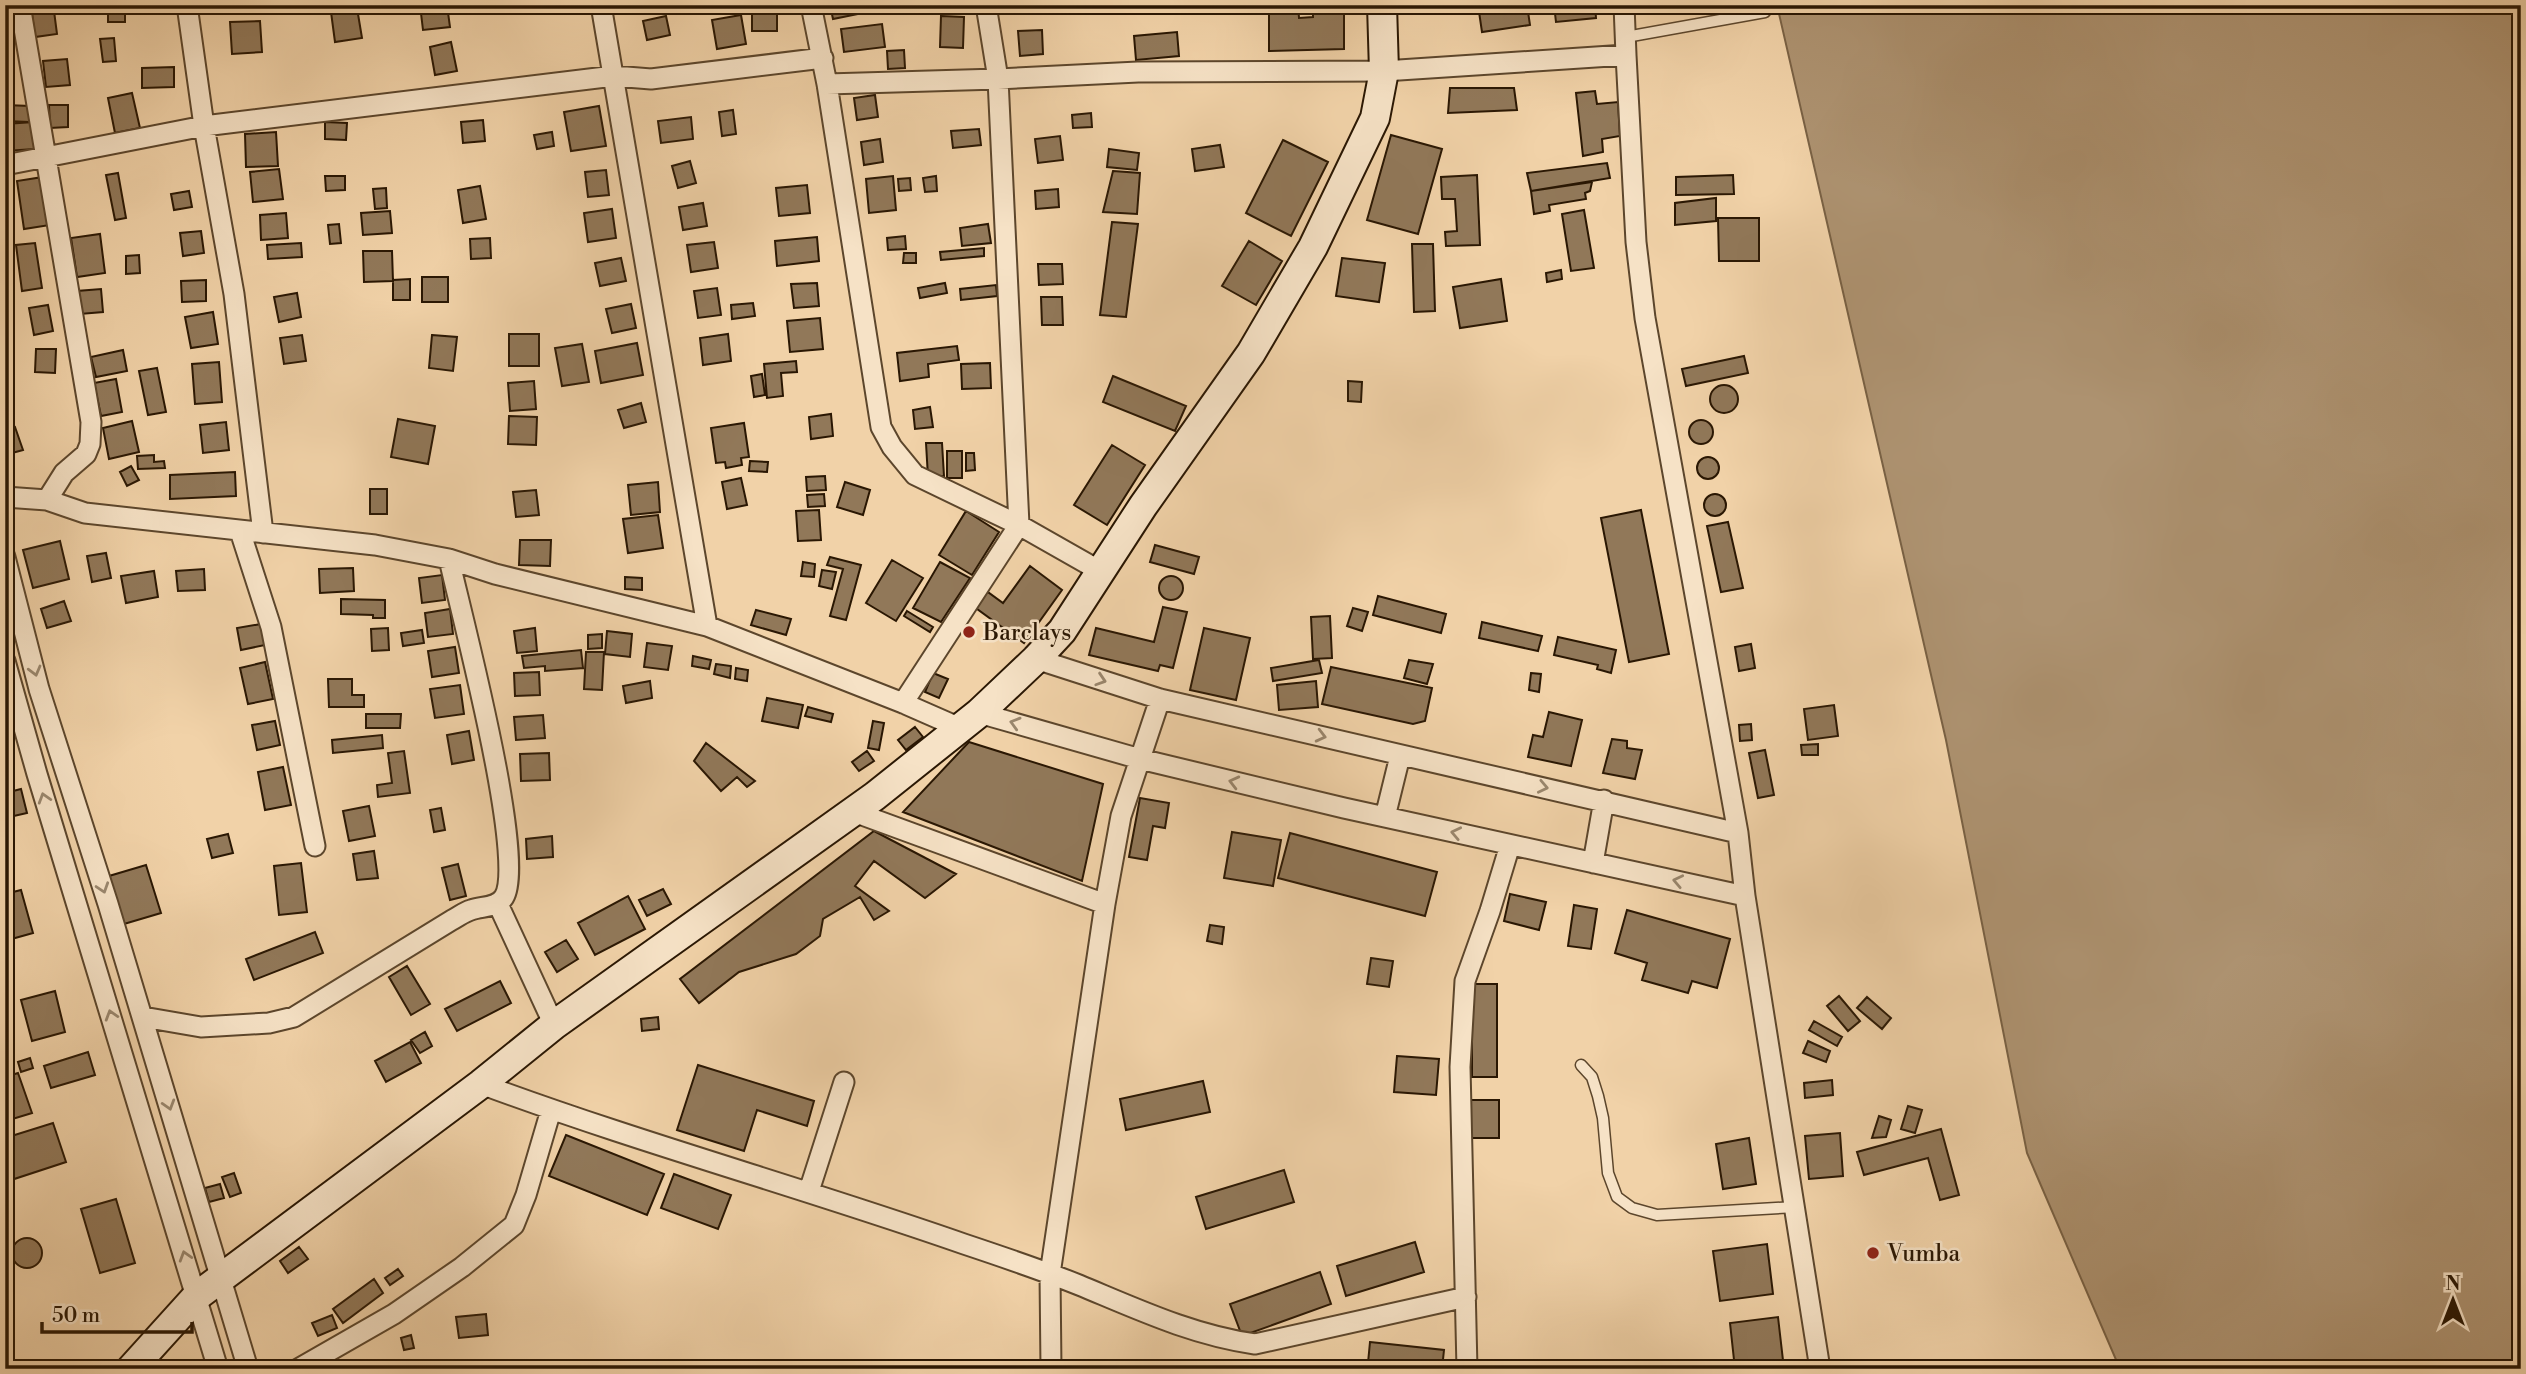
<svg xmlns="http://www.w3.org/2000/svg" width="2526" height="1374" viewBox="0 0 2526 1374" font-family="'Libre Bodoni',serif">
  <rect width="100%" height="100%" fill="#f1d2a8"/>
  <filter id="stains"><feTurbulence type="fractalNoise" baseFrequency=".00286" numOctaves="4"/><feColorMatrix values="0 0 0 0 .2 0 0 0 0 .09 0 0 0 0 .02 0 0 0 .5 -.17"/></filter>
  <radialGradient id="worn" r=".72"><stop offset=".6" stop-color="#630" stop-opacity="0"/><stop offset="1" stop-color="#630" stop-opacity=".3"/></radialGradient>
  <path fill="#ad9270" stroke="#796144" stroke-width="2" d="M1777 5H2521V1369H2120L2027 1153 1946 740Z"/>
  <path fill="#917859" stroke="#2a1703" stroke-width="2" d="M108 5H125V22H108Z
    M420 5H447L450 27 423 30Z
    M550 5H573L574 9 550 12Z
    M830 5H862L863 13 833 19Z
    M1269 5H1298L1299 18 1313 17V5H1344V49L1269 51Z
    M1478 5H1527L1530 25 1482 32Z
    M1554 5H1595L1596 18 1556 22Z
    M752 6H777V31H752Z
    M357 8 362 38 335 42 331 12Z
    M54 11 57 34 35 37 32 14Z
    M741 15 746 44 717 49 712 20Z
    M666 16 670 35 647 40 643 21Z
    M941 16 964 17 963 48 940 47Z
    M260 21 262 52 232 54 230 22Z
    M882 24 885 47 844 52 841 29Z
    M1042 30 1043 54 1020 56 1018 31Z
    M1177 32 1179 56 1136 60 1134 36Z
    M114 38 116 61 103 62 100 39Z
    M451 42 457 71 435 75 430 47Z
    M904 50 905 68 888 69 887 51Z
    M67 59 70 85 46 87 43 61Z
    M174 67V87L142 88V68Z
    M1450 88H1514L1517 110 1448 113Z
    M1595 91 1597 104 1618 102 1620 136 1602 139 1603 152 1583 156 1576 93Z
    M132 93 140 128 115 133 108 98Z
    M875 95 878 117 857 120 854 98Z
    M5 105 30 106 29 122 5 121Z
    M49 105H68V127L50 128Z
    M599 106 606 146 571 151 564 112Z
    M733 110 736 134 722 136 719 112Z
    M1091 113 1092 127 1073 128 1072 115Z
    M691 117 693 139 661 143 658 121Z
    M483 120 485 141 463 143 461 122Z
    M34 122 35 149 5 151V124Z
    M325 122 347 123 346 140 325 139Z
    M979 129 981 145 953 148 951 131Z
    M276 132 278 166 246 167 245 134Z
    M552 132 554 146 537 149 534 135Z
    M1391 135 1442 149 1418 234 1367 220Z
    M1060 136 1063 160 1038 163 1035 139Z
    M880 139 883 162 864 165 861 142Z
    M1283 140 1328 162 1291 236 1246 213Z
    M1220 145 1224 167 1195 171 1192 149Z
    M1109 149 1139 153 1137 170 1107 167Z
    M690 161 696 183 678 188 672 166Z
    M1607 163 1610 178 1531 191 1527 173Z
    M279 169 283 199 253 202 250 172Z
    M606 170 609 195 588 197 585 172Z
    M1113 171 1140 173 1137 214 1103 212Z
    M118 173 126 218 115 220 106 175Z
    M1477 175 1480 245 1446 246 1445 232 1457 231 1455 199H1442L1441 177Z
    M1733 175 1734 194 1676 195V177Z
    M325 176H345V190L326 191Z
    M893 176 896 210 869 213 866 179Z
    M936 176 937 191 925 192 923 178Z
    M43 177 50 225 24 229 17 181Z
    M910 178 911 190 899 191 898 179Z
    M1592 182 1590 191 1585 193 1586 199 1549 205 1550 211 1534 214 1531 191Z
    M807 185 810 213 779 216 776 188Z
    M480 186 486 219 463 223 458 190Z
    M386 188 387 208 375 209 373 189Z
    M1058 189 1059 207 1036 209 1035 191Z
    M189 191 192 207 174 210 171 194Z
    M1716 198V221L1675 225V203Z
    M703 203 707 226 683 230 679 207Z
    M612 209 616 238 588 242 584 213Z
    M1584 210 1594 268 1571 271 1562 214Z
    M390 211 392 233 363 235 361 213Z
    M286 213 288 238 261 240 260 215Z
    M1718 218H1759V261H1719Z
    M1112 222 1138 224 1126 317 1100 315Z
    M339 224 341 243 330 244 328 225Z
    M988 224 991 243 962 246 960 228Z
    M201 231 204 253 183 256 180 233Z
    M100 234 105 273 77 277 71 238Z
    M905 236 906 249 888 250 887 238Z
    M817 237 819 261 777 266 775 241Z
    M490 238 491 258 471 259 470 239Z
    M1249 241 1282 261 1256 305 1222 286Z
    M714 242 718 268 691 272 687 245Z
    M35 243 42 288 22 291 16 245Z
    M301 243 302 257 268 259 267 245Z
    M1412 244H1433L1435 311 1414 312Z
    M984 248V256L941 260 940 252Z
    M363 251H392L393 281 364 282Z
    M904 253H916V263H903Z
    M139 255 140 273 126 274V256Z
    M621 258 626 281 600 286 595 263Z
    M1342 258 1385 263 1379 302 1336 296Z
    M1038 264H1062L1063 284 1039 285Z
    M1561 270 1562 279 1547 282 1546 273Z
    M422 277H448V302H422Z
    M410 279V300H393V280Z
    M1501 279 1507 321 1460 328 1453 287Z
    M206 280V301L182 302 181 281Z
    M817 283 819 306 794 308 791 284Z
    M945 283 947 293 920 298 918 288Z
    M996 285 997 296 961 300 960 289Z
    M717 288 721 315 698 318 694 291Z
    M101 289 103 312 80 314 77 291Z
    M297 293 301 317 279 322 274 297Z
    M1041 297H1062L1063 325H1042Z
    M753 303 755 316 732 319 731 305Z
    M631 304 636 328 612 333 606 309Z
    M48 305 53 331 34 335 29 308Z
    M213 312 218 344 191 348 185 317Z
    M820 318 823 349 790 352 787 321Z
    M509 334H539V366H509Z
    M728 334 731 361 703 365 700 338Z
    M302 335 306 361 284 364 280 338Z
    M432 335 457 337 453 371 429 368Z
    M637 343 643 375 601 383 595 351Z
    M582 344 589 382 562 386 555 348Z
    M957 346 959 360 928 364 929 377 900 381 897 353Z
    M36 349H56L55 373 35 372Z
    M123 350 127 371 96 377 91 357Z
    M1744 356 1748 373 1686 386 1682 369Z
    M796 361 797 372 781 373 783 396 767 398 764 364Z
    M219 362 222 402 195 404 192 364Z
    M990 363 991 388 962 389 961 364Z
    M157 368 166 412 148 415 139 371Z
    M762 374 765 395 754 397 751 376Z
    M1113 376 1186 406 1175 431 1103 402Z
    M116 379 122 412 101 416 94 383Z
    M534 381 536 409 510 411 508 383Z
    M1348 381 1362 382 1361 402 1348 401Z
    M1710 399a14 14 0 1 1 28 0a14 14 0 1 1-28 0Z
    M641 403 646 422 624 428 618 410Z
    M930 407 933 427 915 429 913 410Z
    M831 414 833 436 811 439 809 417Z
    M509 416 537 417 536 445 508 444Z
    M398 419 435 426 428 464 391 457Z
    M1689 432a12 12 0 1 1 24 0a12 12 0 1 1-24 0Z
    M132 421 139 452 109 459 103 428Z
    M226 422 229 450 203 453 200 425Z
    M744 423 749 457 741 458 742 465 726 468 725 462 716 463 711 428Z
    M15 427 23 450 5 455V430Z
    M926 443H942L944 476 928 477Z
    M1112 445 1145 465 1107 525 1074 505Z
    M947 451H962V478H947Z
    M966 453H974L975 470 966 471Z
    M154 455V462L164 461 165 468 138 469 137 456Z
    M1697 468a11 11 0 1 1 22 0a11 11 0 1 1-22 0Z
    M750 461 768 462 767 472 749 471Z
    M131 466 139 480 127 486 120 472Z
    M235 472 236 496 170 499V475Z
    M825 476 826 490 807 491 806 477Z
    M741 478 747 505 727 509 722 482Z
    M658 482 660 512 631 515 628 485Z
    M845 482 870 490 863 515 837 507Z
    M370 489H387V514H370Z
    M536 490 539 515 516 517 513 492Z
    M1704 505a11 11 0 1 1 22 0a11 11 0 1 1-22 0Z
    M824 494 825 506 808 507 807 495Z
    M819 510 821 540 798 541 796 511Z
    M1641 510 1669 654 1629 662 1601 518Z
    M966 511 999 532 972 575 939 555Z
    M658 515 663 548 628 553 623 519Z
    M1728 522 1743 588 1721 592 1707 526Z
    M520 540H551L550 566 519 565Z
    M60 541 69 579 33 588 23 550Z
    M1155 545 1199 557 1194 574 1150 562Z
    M106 553 111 578 92 582 87 556Z
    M830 557 861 565 846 620 830 616 843 569 827 565Z
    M892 560 923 578 896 621 866 603Z
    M803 562 815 564 814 577 801 576Z
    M940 562 970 578 941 622 913 608Z
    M1030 566 1062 590 1024 643 973 606 985 590 1003 603Z
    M353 568 354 591 320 593 319 569Z
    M204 569 205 590 178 591 176 571Z
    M822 570 836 572 832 589 819 586Z
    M154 571 158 597 126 603 121 576Z
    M442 575 445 600 422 603 419 578Z
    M1159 588a12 12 0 1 1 24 0a12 12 0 1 1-24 0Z
    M625 577 642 578V590L625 589Z
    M1378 596 1446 614 1441 633 1373 615Z
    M341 599 385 600V618H373V615L341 614Z
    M64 601 71 621 47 628 41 609Z
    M1163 607 1187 612 1173 668 1160 665 1158 671 1089 655 1096 628 1154 642Z
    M1353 608 1368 612 1362 631 1347 626Z
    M450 609 453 634 428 637 425 613Z
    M756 610 791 619 786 635 751 625Z
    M907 611 933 627 930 632 904 616Z
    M1330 616 1332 658 1313 659 1311 617Z
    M1482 622 1542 636 1538 651 1479 638Z
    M261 624 265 645 241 650 237 628Z
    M388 628 389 650 372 651 371 629Z
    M535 628 537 651 517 653 514 631Z
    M1204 628 1250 638 1236 700 1190 690Z
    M422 630 424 643 403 646 401 633Z
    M607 631 632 634 630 657 605 654Z
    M602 634V648L588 649V635Z
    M1558 637 1616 650 1611 673 1597 669 1598 665 1554 655Z
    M647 643 672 646 668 670 644 667Z
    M1751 644 1755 668 1739 671 1735 647Z
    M455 647 459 673 432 677 428 651Z
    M581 650 583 668 545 671V666L524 668 522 656Z
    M586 652H604L602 690 584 689Z
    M693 656 711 660 709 669 692 666Z
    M1319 660 1322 673 1273 681 1271 668Z
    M1409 660 1433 664 1427 684 1404 678Z
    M265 662 273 699 248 704 240 668Z
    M716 664 731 666 730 678 714 674Z
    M1331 667 1432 688 1425 721 1413 724 1322 704Z
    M736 668 748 670 747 681 735 679Z
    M539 672 540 695 515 696 514 673Z
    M933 673 948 679 939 698 925 692Z
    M1531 673 1541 674 1539 692 1529 690Z
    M328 679H352V695H364V707H329Z
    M650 681 652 698 626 703 623 686Z
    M1316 681 1318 707 1279 710 1277 685Z
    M460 685 464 714 435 718 430 689Z
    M767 698 803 705 798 728 762 721Z
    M1834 705 1838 736 1808 740 1804 709Z
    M808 707 833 714 831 722 805 716Z
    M1549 712 1582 720 1571 766 1528 757 1533 735 1543 737Z
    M366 714H401L400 728H366Z
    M543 715 545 738 516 740 514 717Z
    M275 721 280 745 257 750 252 725Z
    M873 721 884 723 879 750 868 748Z
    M1751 724 1752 740 1740 741 1739 725Z
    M915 727 923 737 906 750 898 740Z
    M469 731 474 760 452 764 447 735Z
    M382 735 383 748 333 753 332 740Z
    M1612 739 1627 741V748L1642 750 1635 779 1603 773Z
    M969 742 1103 784 1082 881 903 812Z
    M706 743 755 781 747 787 737 777 721 791 694 761Z
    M1818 744V755H1802L1801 745Z
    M1765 750 1774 795 1758 798 1749 753Z
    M404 751 410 793 378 797 377 785 392 783 388 753Z
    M867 751 874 761 859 771 852 762Z
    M549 753 550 780 521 781 520 754Z
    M283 767 291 805 265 810 258 772Z
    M21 789 27 813 5 818V793Z
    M1140 798 1169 803 1165 828 1153 826 1147 860 1129 857Z
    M369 806 375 836 349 841 343 811Z
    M441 808 445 830 434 832 430 810Z
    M874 831 956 874 925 898 874 861 855 886 889 911 874 920 860 897 823 919 820 936 796 954 739 972 699 1003 680 979Z
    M1232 832 1281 840 1273 886 1224 878Z
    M1290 833 1437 872 1425 916 1278 878Z
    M228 834 233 853 212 858 207 839Z
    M552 836 553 857 527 859 526 839Z
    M374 851 378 878 357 880 353 854Z
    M301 863 307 912 279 915 274 866Z
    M458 864 466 896 450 900 442 868Z
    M146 865 161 913 124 924 109 876Z
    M663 889 671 904 647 916 639 900Z
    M21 890 33 933 8 940 5 932V894Z
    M1510 894 1546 902 1539 930 1504 921Z
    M628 896 645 929 595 955 578 923Z
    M1574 905 1597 909 1591 949 1568 946Z
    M1627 910 1730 939 1717 988 1692 981 1688 993 1642 980 1647 963 1615 953Z
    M1210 925 1224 927 1222 944 1207 941Z
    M315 932 323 953 254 980 246 959Z
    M566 940 578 959 557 972 545 952Z
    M1371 958 1393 961 1389 987 1367 984Z
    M407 966 430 1004 411 1015 389 977Z
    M500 981 511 1003 457 1031 445 1009Z
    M1472 984H1497V1077H1472Z
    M55 991 65 1032 32 1041 21 1000Z
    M1839 996 1860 1021 1848 1031 1827 1006Z
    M1867 997 1891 1018 1882 1029 1857 1008Z
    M658 1017 659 1029 642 1031 641 1019Z
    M1814 1021 1842 1037 1837 1046 1809 1030Z
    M425 1032 432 1046 420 1053 411 1040Z
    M1808 1041 1830 1051 1826 1062 1803 1053Z
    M410 1042 421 1063 386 1082 375 1061Z
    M88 1052 95 1075 51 1088 44 1066Z
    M1397 1056 1439 1059 1436 1095 1394 1092Z
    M30 1058 33 1068 21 1072 18 1062Z
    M698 1065 814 1101 807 1126 757 1110 744 1151 677 1130Z
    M18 1073 32 1113 6 1121 5 1077Z
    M1832 1080 1833 1095 1805 1098 1804 1083Z
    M1203 1081 1210 1112 1126 1130 1120 1099Z
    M1471 1100H1499V1138H1471Z
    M1908 1106 1922 1110 1915 1133 1901 1129Z
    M1879 1116 1891 1120 1886 1137 1872 1138Z
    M53 1123 66 1162 5 1182V1138Z
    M1941 1129 1959 1195 1940 1200 1928 1158 1864 1175 1857 1152Z
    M1840 1133 1843 1176 1809 1179 1805 1136Z
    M566 1135 664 1174 647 1215 549 1176Z
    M1749 1138 1756 1184 1723 1189 1716 1144Z
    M1284 1170 1294 1202 1206 1229 1196 1197Z
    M234 1173 241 1193 230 1197 222 1177Z
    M674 1174 731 1195 718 1229 661 1208Z
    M220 1184 224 1198 209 1202 205 1188Z
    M116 1199 135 1263 100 1273 81 1209Z
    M12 1253a15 15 0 1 1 30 0a15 15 0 1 1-30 0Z
    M1415 1242 1424 1272 1346 1296 1337 1266Z
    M1767 1244 1773 1294 1720 1301 1713 1251Z
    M299 1247 308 1259 288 1273 280 1261Z
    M398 1269 403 1276 390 1285 385 1278Z
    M1320 1272 1331 1304 1242 1336 1230 1304Z
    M374 1279 383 1293 343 1323 333 1309Z
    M486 1314 488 1335 459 1338 456 1317Z
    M332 1315 337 1328 318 1336 312 1323Z
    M1778 1317 1784 1369H1735L1730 1323Z
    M411 1335 414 1348 404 1350 401 1338Z
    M1370 1342 1444 1350 1442 1369 1368 1363Z"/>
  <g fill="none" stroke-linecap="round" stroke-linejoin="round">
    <defs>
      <path id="lane" d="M1626 37 1765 12
        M1581 1065 1592 1077 1598 1096 1603 1118 1608 1173 1617 1197 1632 1208 1657 1215 1795 1207"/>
      <path id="street" d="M20 5 91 422 90 444 86 454 64 473 47 500
        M187 5 204 126 234 294 263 533
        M601 5 707 626
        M811 5 827 84 881 427 892 447 915 475 1019 525 1100 571
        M1624 5 1626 55
        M827 84 998 79 1138 72 1384 71 1626 55 1636 242 1645 318 1738 833 1745 896 1820 1369
        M5 165 204 126 614 76 651 79 823 58
        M5 497 47 500 85 513 375 545 449 559 495 574 707 626 903 703 960 728
        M240 531 271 627 315 846
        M5 557 39 689 108 904 248 1369
        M1036 659 1160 699 1738 833
        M5 661 37 774 218 1369
        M903 703 1019 525 998 79 986 5
        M979 713 1140 759 1344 808 1745 896
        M854 812 1105 904
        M1385 817 1400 756
        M1593 863 1604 800
        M498 904 554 1025
        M143 1017 201 1027 269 1023 294 1017 452 920C458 917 464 912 471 910 482 906 497 908 504 897 527 860 461 613 449 559
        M481 1084C640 1143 804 1188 964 1244 1003 1257 1042 1270 1079 1285 1137 1309 1192 1335 1255 1344L1466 1297
        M809 1191 844 1082
        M298 1369 394 1314 462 1267 514 1225 526 1195 551 1110
        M1051 1369 1050 1274 1105 904 1121 816 1160 699
        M1467 1369 1460 1067 1465 981 1490 911 1510 845"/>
      <path id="secondary" d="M131 1369 197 1296 481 1084 554 1025 875 796 979 713 1036 659 1062 631 1143 506 1251 353 1313 247 1375 118 1384 71 1382 5"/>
    </defs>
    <use href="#lane" stroke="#5c462c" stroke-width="13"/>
    <use href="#street" stroke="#5c462c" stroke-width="23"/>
    <use href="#secondary" stroke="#2a1703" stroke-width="32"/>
    <use href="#lane" stroke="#f6e2c6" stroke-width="10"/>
    <use href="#street" stroke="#f6e2c6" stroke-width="19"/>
    <use href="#secondary" stroke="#f6e2c6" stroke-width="28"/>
  </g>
  <defs><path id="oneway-chevron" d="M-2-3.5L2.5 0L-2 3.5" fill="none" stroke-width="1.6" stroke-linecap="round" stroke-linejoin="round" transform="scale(1.75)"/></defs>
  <g stroke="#9a876e">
    <use href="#oneway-chevron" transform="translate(35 671) rotate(75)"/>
    <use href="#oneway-chevron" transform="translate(1101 680) rotate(18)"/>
    <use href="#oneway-chevron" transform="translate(1015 723) rotate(-164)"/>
    <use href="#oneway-chevron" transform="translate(1321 736) rotate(14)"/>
    <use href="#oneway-chevron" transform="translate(1234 782) rotate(-166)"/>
    <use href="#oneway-chevron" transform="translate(1543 787) rotate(12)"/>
    <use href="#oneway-chevron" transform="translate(44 798) rotate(-107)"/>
    <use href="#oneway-chevron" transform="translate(1456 833) rotate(-168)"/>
    <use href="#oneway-chevron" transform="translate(1678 881) rotate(-168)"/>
    <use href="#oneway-chevron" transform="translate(103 888) rotate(72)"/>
    <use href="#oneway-chevron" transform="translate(111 1015) rotate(-107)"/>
    <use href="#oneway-chevron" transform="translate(169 1105) rotate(73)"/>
    <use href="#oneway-chevron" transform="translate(185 1256) rotate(-107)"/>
  </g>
  <g fill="#8f2418" stroke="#f6e2c6" stroke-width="2.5">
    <circle cx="969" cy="632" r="7"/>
    <circle cx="1873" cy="1253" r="7"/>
  </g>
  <g text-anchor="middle" stroke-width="5" stroke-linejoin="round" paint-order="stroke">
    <g font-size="23" fill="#2a1703" stroke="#f6e2c6" text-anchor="start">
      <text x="983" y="640">Barclays</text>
      <text x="1887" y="1261">Vumba</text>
    </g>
  </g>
  <rect width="2526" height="1374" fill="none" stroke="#f1d2a8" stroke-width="28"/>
  <rect x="7" y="7" width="2512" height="1360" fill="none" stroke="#2a1703" stroke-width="3.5"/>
  <rect x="14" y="14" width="2498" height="1346" fill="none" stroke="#2a1703" stroke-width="2"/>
  <g transform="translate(2453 1300)" stroke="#f6e2c6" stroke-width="5" paint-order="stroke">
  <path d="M0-5L12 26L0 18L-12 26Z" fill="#2a1703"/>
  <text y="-10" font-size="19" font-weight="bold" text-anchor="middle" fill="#2a1703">N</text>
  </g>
  <path d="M42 1322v10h150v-10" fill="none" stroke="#2a1703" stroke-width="3.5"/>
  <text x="52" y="1322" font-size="21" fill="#2a1703" stroke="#f6e2c6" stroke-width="5" paint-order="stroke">50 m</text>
  <rect width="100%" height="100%" filter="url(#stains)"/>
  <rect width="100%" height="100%" fill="url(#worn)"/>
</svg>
